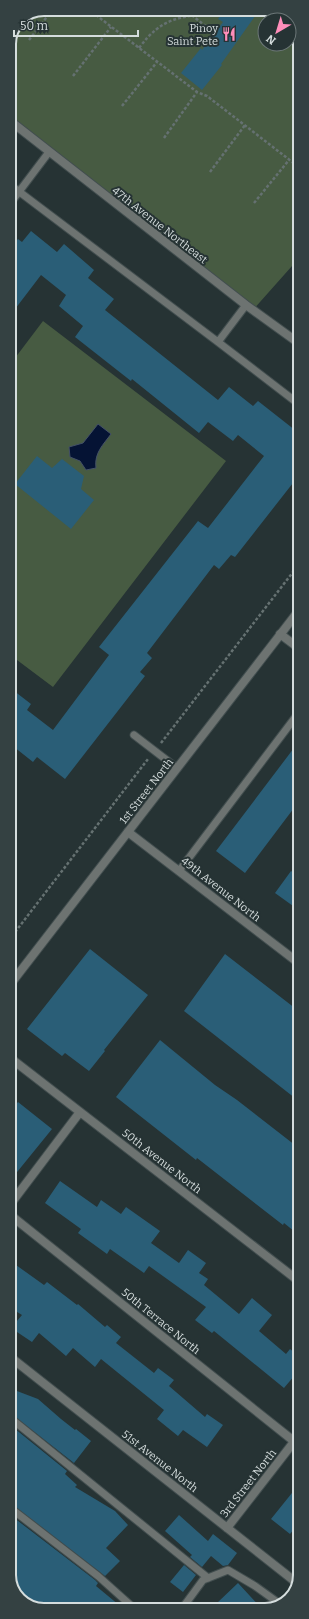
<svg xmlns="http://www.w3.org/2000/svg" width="309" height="1619" viewBox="0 0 309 1619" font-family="Bitter,serif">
  <rect width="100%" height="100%" fill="#263334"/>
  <path fill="#475b42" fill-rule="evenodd" d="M44 9H270L290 19 300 39V257L253 310 9 120V43L19 19ZM265 20H289V44H265Z
    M43 321 226 461 53 687 9 654V366Z"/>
  <path fill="#051334" stroke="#435067" d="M98 424 111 434C103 445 94 453 96 468L86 470 80 461 70 457 69 447 83 443Z"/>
  <path fill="#2a5e77" d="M225 9H260L221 64 222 65 202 90 181 73 201 48 202 50 223 22 218 19Z
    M31 231 57 252 64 244 94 270 88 278 114 299 105 310 218 400 229 387 253 406 258 401 300 434V474L235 557 231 555 219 569 214 565 147 653 152 658 140 672 145 676 65 779 37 757 33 762 9 743V687L31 704 27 710 53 730 109 655 99 647 198 521 208 528 264 456 238 435 233 441 208 422 199 433 132 379 131 381 75 337 83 326 59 306 66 295 41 275 9 317V250L18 239 22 242Z
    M37 456 52 468 62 459 84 476 81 489 94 500 71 529 15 484Z
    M300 740V800L245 873 216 851Z
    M291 871 300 877V911L275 893Z
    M90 949 148 995 104 1050 105 1051 89 1071 65 1053 62 1056 27 1029Z
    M225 954 300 1012V1102L184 1011Z
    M160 1040 215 1085 237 1100 300 1149V1236L284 1223 283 1225 197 1158 196 1160 116 1097Z
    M18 1102 52 1129 9 1182V1113Z
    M60 1181 97 1207 101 1200 121 1214 126 1207 160 1231 151 1243 179 1263 188 1250 206 1263 199 1273 208 1279 204 1285 239 1314 252 1298 272 1315 259 1331 286 1354 290 1349 300 1357V1369L284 1388 214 1331 212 1333 195 1320 206 1307 149 1266 144 1273 110 1249 107 1254 78 1233 81 1229 45 1203Z
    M9 1260 44 1285 47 1282 77 1305 78 1304 105 1327 107 1325 121 1337 116 1343 154 1373 158 1368 174 1380 169 1386 205 1417 207 1414 223 1425 207 1447 183 1430 178 1436 157 1419 164 1410 101 1359 95 1367 73 1348 66 1356 39 1333 32 1342 11 1328 22 1315 9 1307Z
    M9 1388 38 1399 61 1419 75 1430 76 1429 91 1441 74 1463 9 1412Z
    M9 1424 67 1471 65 1474 77 1485 75 1487 115 1511 128 1525 106 1548 120 1561 105 1576 9 1502Z
    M300 1483V1522L290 1534 271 1519Z
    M9 1514 95 1580 98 1583 96 1586 125 1610H39L16 1594 9 1580Z
    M179 1515 208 1541 213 1534 237 1553 228 1565 223 1566 211 1556 202 1567 190 1557 192 1555 165 1531Z
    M184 1565 196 1575 183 1592 170 1582Z
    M238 1583 263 1610H224L217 1603Z"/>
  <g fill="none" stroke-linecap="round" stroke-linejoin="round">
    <defs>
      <path id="service" d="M9 184 218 342 300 405
        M9 205 49 152
        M218 342 246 305
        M134 735 177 768
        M179 871 300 711
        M9 1417 208 1578
        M9 1507 98 1576 136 1610
        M181 1610 203 1580 228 1570 255 1586 280 1604"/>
      <path id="minor" d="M9 120 246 305 300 344
        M280 634 300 649
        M128 832 300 964
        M9 1057 300 1282
        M9 1206 80 1112
        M9 1214 300 1446
        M9 1356 297 1583
        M227 1528 300 1434"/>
      <path id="tertiary" d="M9 986 300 609"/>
    </defs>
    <use href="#service" stroke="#424e4f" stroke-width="9"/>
    <use href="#minor" stroke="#424e4f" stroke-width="10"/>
    <use href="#tertiary" stroke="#424e4f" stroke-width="10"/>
    <path stroke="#657171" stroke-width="2.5" stroke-dasharray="3 2" stroke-linecap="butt" d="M88 9 197 92 207 96 300 168
      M184 9 213 32
      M273 11 284 20
      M29 40 53 9
      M139 48C162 17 179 17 215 13L218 9
      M73 76 111 27
      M122 106 157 62
      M164 138 197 92
      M210 172 245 125
      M254 203 289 160
      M161 743 300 563
      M9 940 148 759"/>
    <use href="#service" stroke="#6d7371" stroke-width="7"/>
    <use href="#minor" stroke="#6d7371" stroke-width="8"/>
    <use href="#tertiary" stroke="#6d7371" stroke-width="8"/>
  </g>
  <defs>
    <symbol id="restaurant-bare" viewBox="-9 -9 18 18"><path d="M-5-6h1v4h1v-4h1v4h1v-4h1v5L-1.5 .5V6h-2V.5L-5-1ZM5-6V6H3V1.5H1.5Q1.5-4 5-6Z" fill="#ff8eba" stroke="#263334" stroke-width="2.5" paint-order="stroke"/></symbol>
  </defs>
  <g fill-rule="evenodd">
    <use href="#restaurant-bare" x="219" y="24" width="20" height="20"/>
  </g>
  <g text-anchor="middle" stroke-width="4" stroke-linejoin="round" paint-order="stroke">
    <g font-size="11" fill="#d5dddd" stroke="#263334" text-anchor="end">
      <text x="218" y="32">Pinoy<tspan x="218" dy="13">Saint Pete</tspan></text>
    </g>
    <g font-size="11" fill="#d5dddd" stroke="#263334">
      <text transform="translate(160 225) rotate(38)" y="4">47th Avenue Northeast</text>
      <text transform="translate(146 791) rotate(-52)" y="4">1st Street North</text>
      <text transform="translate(221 889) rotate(38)" y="4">49th Avenue North</text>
      <text transform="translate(162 1161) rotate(38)" y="4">50th Avenue North</text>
      <text transform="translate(161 1321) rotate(39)" y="4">50th Terrace North</text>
      <text transform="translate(160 1461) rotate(38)" y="4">51st Avenue North</text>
      <text transform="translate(248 1483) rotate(-52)" y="4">3rd Street North</text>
    </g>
  </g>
  <path d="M0 0H309V1619H0ZM44 16H265A28 28 0 0 1 293 44V1575A28 28 0 0 1 265 1603H44A28 28 0 0 1 16 1575V44A28 28 0 0 1 44 16Z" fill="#344142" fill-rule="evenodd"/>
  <path fill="none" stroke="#d5dddd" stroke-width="2" d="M44 16H265A28 28 0 0 1 293 44V1575A28 28 0 0 1 265 1603H44A28 28 0 0 1 16 1575V44A28 28 0 0 1 44 16Z"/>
  <g transform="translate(277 32) rotate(218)"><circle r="19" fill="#263334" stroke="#6c7778"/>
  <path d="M0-3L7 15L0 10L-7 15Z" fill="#ff8eba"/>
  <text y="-6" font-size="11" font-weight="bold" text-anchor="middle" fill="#d5dddd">N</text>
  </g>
  <path d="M14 30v6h124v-6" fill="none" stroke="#d5dddd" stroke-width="2"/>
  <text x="20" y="30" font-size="12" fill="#d5dddd" stroke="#263334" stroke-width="3" paint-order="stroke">50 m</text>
</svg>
